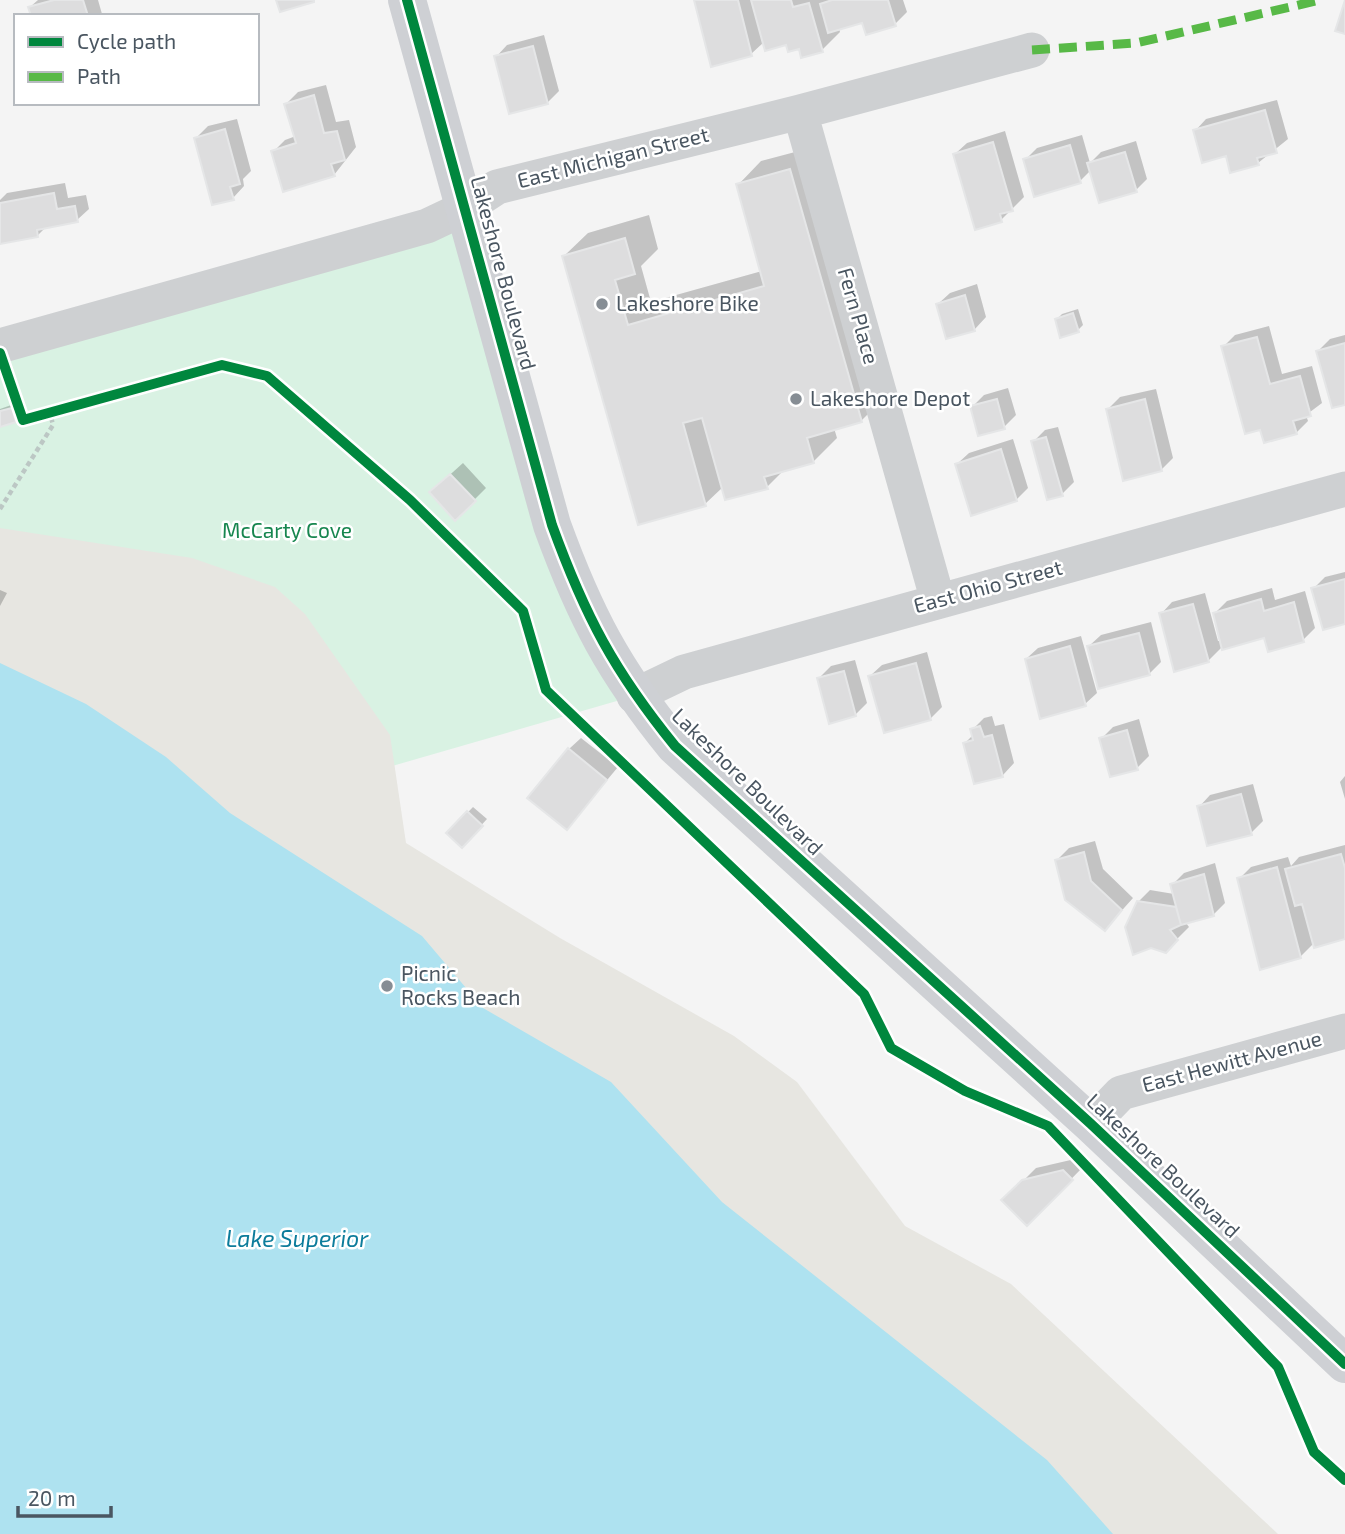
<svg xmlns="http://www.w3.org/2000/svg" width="1345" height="1534" viewBox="0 0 1345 1534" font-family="'Exo 2',sans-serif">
  <rect width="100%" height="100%" fill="#f4f4f4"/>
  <path fill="#d9f2e3" d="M465 208 552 525 634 696 230 813 0 663V346Z"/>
  <path fill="#e7e6e1" d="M0 528 192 558 275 587 305 614 390 735 406 843 560 938 734 1036 797 1082 905 1226 1011 1284 1278 1534H906L0 897Z"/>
  <path fill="#aee2f0" d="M0 663 86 704 166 757 230 813 422 936 483 1008 611 1082 722 1202 1047 1460 1113 1534H0Z"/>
  <path fill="#0003" d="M38 0H98L102 14 32 16 30 7Z
    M696 0H903L907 12 895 24 868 33 864 20 839 28 840 32 822 50 764 42 751 54Z
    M544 35 559 91 547 103 496 57 507 45Z
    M326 85 336 122 349 120 356 147 334 175 273 152 285 140 296 136 286 104 298 92Z
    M1277 100 1288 139 1258 163 1227 154 1195 131 1206 119Z
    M237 119 251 171 243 179 244 186 233 198 196 138 208 126Z
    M1005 131 1024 197 1001 220 955 154 967 143Z
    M1082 135 1090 163 1101 152 1136 141 1147 179 1136 190 1091 170 1080 181 1025 160 1037 148Z
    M814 147 885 397 861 421 834 428 837 438 813 462 784 470 767 487H723L705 504 564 256 588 233 649 215 658 249 641 266 651 302 762 271 738 185 761 161Z
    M65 183 68 198 86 195 89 209 77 220 47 226 38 235 0 233V200L7 193Z
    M977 284 986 317 975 329 947 337 938 304 950 293Z
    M1078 309 1083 325 1078 330 1057 319 1062 314Z
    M1269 326 1282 374 1312 366 1322 403 1306 415 1308 421 1296 433 1223 347 1235 335Z
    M1345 335V403L1318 351 1330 339Z
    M1008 388 1016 415 1004 427 972 407 984 395Z
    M1156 389 1173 458 1161 470 1108 409 1120 397Z
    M17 403 20 415 15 420 0 425V409Z
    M1058 427 1074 482 1062 494 1033 442 1045 430Z
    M1013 439 1028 488 1016 500 957 464 969 453Z
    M463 463 486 488 474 500 443 481Z
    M1345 572V622L1313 589 1325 577Z
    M1272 588 1275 600 1305 591 1315 628 1303 640 1265 636 1223 646 1208 661 1161 614 1172 602 1205 593 1218 641H1221L1215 613 1227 601Z
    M0 590 7 593 0 606Z
    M1151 622 1161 662 1149 674 1089 646 1101 635Z
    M1081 636 1097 693 1085 704 1026 659 1038 648Z
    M927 652 942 707 930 719 870 676 882 665Z
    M855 660 867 703 855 715 819 678 831 666Z
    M992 716 995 726 1004 724 1014 763 1003 775 975 782 965 743 973 735 972 730 984 718Z
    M1139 719 1149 756 1137 768 1101 739 1113 727Z
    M581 738 618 767 567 828 569 749Z
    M1345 776V799L1340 782Z
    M1253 784 1263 821 1251 833 1199 807 1210 795Z
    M473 807 487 819 462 846 448 833Z
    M1095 841 1103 869 1133 898 1116 917 1057 860 1069 848Z
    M1345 845V937L1314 943 1300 957 1239 879 1251 867 1288 857 1291 866 1299 857Z
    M1215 863 1225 903 1213 915 1186 923 1189 927 1165 951 1138 902 1150 890 1174 894 1172 885 1184 873Z
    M1075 1159 1083 1167 1027 1224 1004 1200 1036 1168Z"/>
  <path fill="#ddddde" stroke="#e5e6e7" stroke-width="2" d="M54 0H83L88 16H31L28 7Z
    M276 0H314V2L280 12Z
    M694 0H738L752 56 711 67Z
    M751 0H791L793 7 809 3 823 52 801 58 799 49 788 52 786 45 765 51Z
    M832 0H888L896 26 866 35 862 23 828 33 820 4Z
    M1345 0V34L1335 31Z
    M533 46 548 104 509 114 494 56Z
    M314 95 324 133 337 131 345 160 331 164 335 176 283 192 271 151 296 143 284 104Z
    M1265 110 1277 153 1257 158 1259 165 1230 173 1226 156 1202 163 1193 130Z
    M225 129 240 184 230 187 234 200 212 205 194 138Z
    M993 142 1013 211 1000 214 1002 222 975 230 953 154Z
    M1070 145 1081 183 1034 197 1023 159Z
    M1125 152 1137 192 1099 203 1087 163Z
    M790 169 862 422 807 438 814 463 764 477 768 489 725 500 702 418 683 423 706 506 638 525 562 256 625 238 635 274 615 280 628 325 764 286 736 184Z
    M54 193 57 209 75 206 78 222 37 230 38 237 0 244V203Z
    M965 295 975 331 946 339 936 304Z
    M1073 313 1079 332 1060 338 1055 319Z
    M1257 337 1270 384 1300 376 1311 416 1293 421 1297 434 1264 443 1260 430 1245 434 1221 346Z
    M1345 343V405L1332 408 1316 351Z
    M997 399 1005 429 978 436 970 406Z
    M1145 399 1162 471 1123 481 1106 409Z
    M12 408 16 422 0 427V411Z
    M1046 437 1063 496 1047 500 1031 441Z
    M1001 449 1017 501 971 516 955 464Z
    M450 474 476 501 455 521 429 492Z
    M1345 579V624L1323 630 1311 588Z
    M1261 599 1264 611 1294 602 1304 642 1268 652 1264 638 1222 650 1213 613Z
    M1193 604 1209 662 1174 672 1159 613Z
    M1139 633 1150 675 1098 689 1087 646Z
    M1070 646 1086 706 1040 719 1025 659Z
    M916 663 931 720 884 733 868 676Z
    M844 671 856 716 829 724 817 678Z
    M980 726 984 737 992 735 1003 777 974 784 963 743 973 740 970 729Z
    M1127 730 1138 770 1110 777 1099 738Z
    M568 748 607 780 567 830 527 798Z
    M1241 794 1252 835 1207 846 1197 806Z
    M467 811 483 826 462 848 446 833Z
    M1084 852 1091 881 1122 910 1105 931 1065 900 1055 860Z
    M1341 854 1345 868V939L1314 948 1302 904 1295 906 1285 869Z
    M1277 867 1301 958 1260 970 1237 878Z
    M1204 874 1214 916 1181 925 1170 884Z
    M1137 901 1176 907 1181 925 1170 930 1178 940 1166 953 1151 948 1133 955 1125 927Z
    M1063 1170 1073 1180 1027 1226 1001 1200 1022 1180Z"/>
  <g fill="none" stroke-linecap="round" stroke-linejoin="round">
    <path stroke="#bcc7c4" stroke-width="4.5" stroke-dasharray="5 3.5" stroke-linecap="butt" d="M0 509 53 425 50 413"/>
    <path stroke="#ced0d2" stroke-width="35" d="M800 112 938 601
      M0 346 427 226 465 208 497 187 800 112 1032 50
      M634 696 684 672 1345 489
      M1091 1124 1121 1093 1345 1031"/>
    <path stroke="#ced0d4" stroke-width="38" d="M407 0 552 525C585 616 614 671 675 746L1091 1124 1345 1364"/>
    <path stroke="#58b947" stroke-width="9" stroke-dasharray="18 9" stroke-linecap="butt" d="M1032 50 1136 43 1320 0"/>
    <defs>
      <path id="cycleway" d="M407 0 552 525C585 616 614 671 675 746L1091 1124 1345 1364
        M0 353 23 420 222 365 267 376 410 500 523 611 546 690 864 994 891 1048 965 1091 1048 1126 1278 1367 1314 1452 1345 1480"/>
    </defs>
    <use href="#cycleway" stroke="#fff" stroke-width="15"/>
    <use href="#cycleway" stroke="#00873e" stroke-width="10"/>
  </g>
  <g fill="#868d94" stroke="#fff" stroke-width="2.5">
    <circle cx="602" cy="304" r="7"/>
    <circle cx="796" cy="399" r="7"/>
    <circle cx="387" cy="986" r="7"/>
  </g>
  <g text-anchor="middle" stroke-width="5" stroke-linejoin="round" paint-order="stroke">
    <g font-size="21" fill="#4a5661" stroke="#fff">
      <text transform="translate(613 158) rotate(-14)" y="7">East Michigan Street</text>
      <text transform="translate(503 273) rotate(75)" y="7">Lakeshore Boulevard</text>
      <text transform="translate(858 316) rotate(74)" y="7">Fern Place</text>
      <text transform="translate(988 587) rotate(-15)" y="7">East Ohio Street</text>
      <text transform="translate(747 782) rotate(44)" y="7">Lakeshore Boulevard</text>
      <text transform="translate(1232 1062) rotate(-15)" y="7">East Hewitt Avenue</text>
      <text transform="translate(1163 1166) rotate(43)" y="7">Lakeshore Boulevard</text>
    </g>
    <g font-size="21" fill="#4a5661" stroke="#fff" text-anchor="start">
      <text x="616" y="311">Lakeshore Bike</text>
      <text x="810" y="406">Lakeshore Depot</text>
      <text x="401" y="981">Picnic<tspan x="401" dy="24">Rocks Beach</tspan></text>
    </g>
    <g font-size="21" fill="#17864f" stroke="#fff">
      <text x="287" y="538">McCarty Cove</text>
    </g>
    <g font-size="23" font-style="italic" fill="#0c7c9b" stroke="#fff">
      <text x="297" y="1247">Lake Superior</text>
    </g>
  </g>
  <rect x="14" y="14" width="245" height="91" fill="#ffffff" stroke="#b7bbc0" stroke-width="2"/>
  <rect x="28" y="37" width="35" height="10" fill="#00873e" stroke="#b7bbc0" stroke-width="2"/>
  <text x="77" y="49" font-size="21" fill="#4a5661">Cycle path</text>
  <rect x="28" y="72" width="35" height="10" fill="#58b947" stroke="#b7bbc0" stroke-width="2"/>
  <text x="77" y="84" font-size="21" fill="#4a5661">Path</text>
  <path d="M18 1506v10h93v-10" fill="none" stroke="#4a5661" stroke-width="3.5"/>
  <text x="28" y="1506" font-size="21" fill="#4a5661" stroke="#ffffff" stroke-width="5" paint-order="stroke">20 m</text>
</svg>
